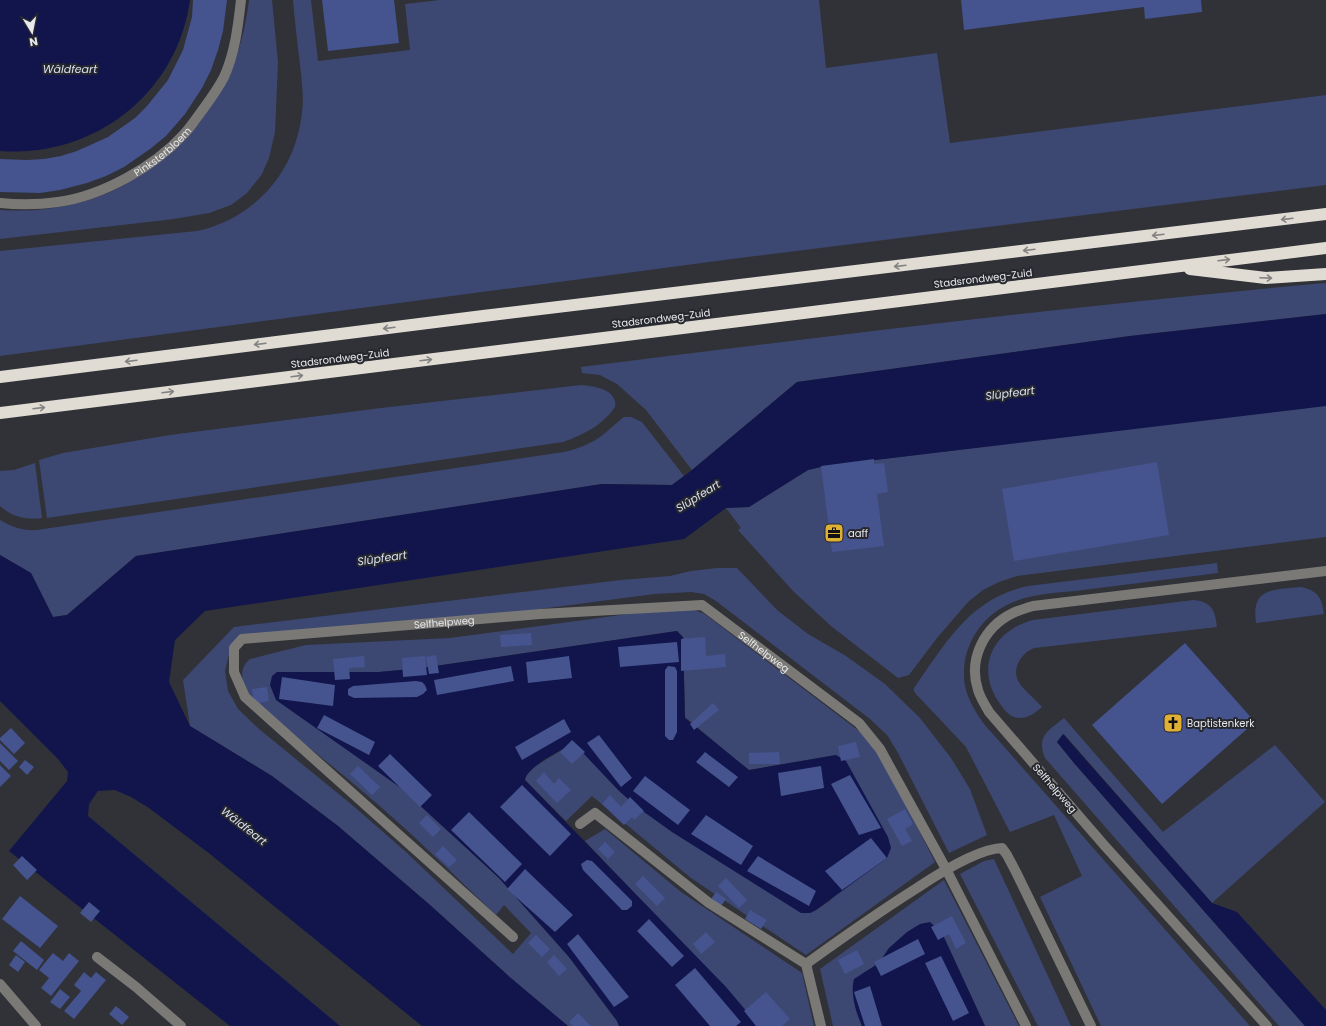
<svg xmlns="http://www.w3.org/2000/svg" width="1326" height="1026" viewBox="0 0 1326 1026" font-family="Poppins,sans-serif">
  <rect width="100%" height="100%" fill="#303238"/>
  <path fill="#3d4872" d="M249 0H272L278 62 275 132 269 158 262 174 247 193 231 205 209 213 174 219 0 239V210C42 213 89 205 126 184 137 177 148 166 159 157 170 148 183 139 194 129 198 125 202 119 205 114 231 81 244 42 249 0Z
    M293 0H311L318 61 410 50 405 4 440 0H819L826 68 937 53 950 143 1326 95V185L739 258 0 356V251L197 231C255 218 296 172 302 112 304 99 302 86 301 73 298 48 295 24 293 0Z
    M1326 283V314L1130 336 797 382 692 470 646 410 617 384 600 375 582 373 581 367C829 336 1077 305 1326 283Z
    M581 385C593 386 618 389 615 407 603 425 583 435 563 442L47 518 39 460 63 453 170 435 381 408Z
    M1319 406H1326V537L1017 576 999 582 983 590 968 602 937 638 909 675 898 678 831 626 793 591 738 530 741 528 726 508 749 507 808 470 825 466Z
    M624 417H631L642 422 684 476 672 485 602 484 136 556 67 615 53 617 31 573 0 555V520C12 527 23 531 37 530L564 452C578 449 593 443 604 434 611 428 617 422 624 417Z
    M35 463 42 518C26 520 12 517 0 506V471L14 470Z
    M1217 563 1218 573C1173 579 1128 584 1083 590 1059 593 1031 593 1009 604 978 618 959 652 965 686 968 700 976 713 984 724L1250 1026H1101L1040 897 1082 876 1054 815 1010 832 966 747 916 694 914 691V688C946 643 969 599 1028 586Z
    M717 568H737L777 610 808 634 846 656 885 684 920 718 951 758 970 789 987 835 949 853 898 753 888 736 870 719 716 601 704 594 691 592 654 594 449 621 304 629 268 636 242 644 229 654 225 671 228 691 238 709 259 729 351 804 406 852 513 954 531 933 504 905 496 915C452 873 409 830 362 791 334 767 305 745 277 721 269 714 259 707 252 699 242 688 237 669 250 659L306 645 450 638 658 610C674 610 692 606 706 615L859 731 874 746 883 761 935 862 806 955 691 878 592 796 566 821 525 780 526 775 534 767 570 745H577L810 913 816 910 831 900 836 755 749 770 741 764 685 717 683 637 677 631 421 668 379 672H277L350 751 401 788 499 878 569 957 617 1021 619 1026H568L512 979 430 905 338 826 272 776 190 726 183 680 234 627 621 580 670 576 691 571Z
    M1300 587C1317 590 1322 597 1324 614L1256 623C1251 588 1272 590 1300 587Z
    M1194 600C1212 602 1215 610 1217 627L1034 648C1021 653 1010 670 1020 684 1026 692 1035 699 1042 707 1036 712 1029 718 1020 718 1011 718 1006 712 1001 705 974 669 992 631 1033 620Z
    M1064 718 1163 832 1275 745 1325 802 1212 903 1064 734 1057 742 1074 763 1305 1026H1279L1045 758C1036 736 1049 730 1064 718Z
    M605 829 681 892 802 973 814 1026H759L585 841Z
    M994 859 1000 872 1071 1026H1038L960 874 984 861Z
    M944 880 1019 1026H985L942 933 889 948 879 963 873 968 863 973 861 1024 862 1026H833L820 969Z"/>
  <path fill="#11154c" d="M0 0H190C177 94 94 158 0 151Z
    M1326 314V406L825 466 808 470 749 507 726 508 684 539 205 611 175 640 169 682 190 726 272 776 338 826 430 905 512 979 568 1026H422L210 854 149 808 131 797 115 790 98 791 89 804 88 816 340 1026H230L9 851 67 781 68 772 58 759 0 701V555L31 573 53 617 67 615 136 556 602 484 672 485 692 470 797 382 1130 336Z
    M677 631 683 637 685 718 749 770 836 755 846 761 888 837 891 848 887 858 816 910 810 913H801L672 832 637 807 618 790 583 753 570 745C558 752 527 767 525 780L726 987 759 1026H619L617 1021 569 957 499 878 401 788 276 700 270 685 272 676 277 672H379L421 668Z
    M1063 734 1212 903 1237 912 1326 1010V1026H1305L1074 763 1057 742Z
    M930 922 942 933 985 1026H862C856 1013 850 993 854 979L879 963 889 948 907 932 920 924Z"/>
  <path fill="#45538f" d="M193 0H227L223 31 218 50 211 70 202 88 185 114 166 136 150 149 124 167 106 176 87 183 60 190 40 193 0 192V159L27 160 44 159 61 156 77 151 108 137 135 118 147 106 168 80 183 50 192 17Z
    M322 0H394L399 43 328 51Z
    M961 0H1201L1202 12 1145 19 1144 7 964 30Z
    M874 459V464L884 463 888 492 877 494 884 546 832 552 821 466Z
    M1157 462 1169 535 1014 561 1002 489Z
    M531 633 532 645 501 647 500 635Z
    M705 637 706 656 725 654 726 667 681 671V639Z
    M677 642 679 662 620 667 618 647Z
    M1185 643 1255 722 1162 804 1092 725Z
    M436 655 439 673 429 674 426 657Z
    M364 656 365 667 349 668 350 679 335 680 333 659Z
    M425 656 427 675 403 677 402 658Z
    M569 656 572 678 528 683 526 662Z
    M511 666 514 681 437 695 434 680Z
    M668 666 675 667 677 671V732L673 740H669L665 736V670Z
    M282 677 335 685 333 706 279 699Z
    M416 681 422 682 425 685 427 690 423 694 417 697 354 698 348 695V689L353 686Z
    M267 687 269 701 254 704 252 689Z
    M713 703 719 710 694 730 690 724Z
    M324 715 375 742 369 755 317 728Z
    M564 719 571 732 522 760 515 747Z
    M11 728 25 743 14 754 0 740V738Z
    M599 735 632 778 621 787 587 743Z
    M572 740 585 752 572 764 560 752Z
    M856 742 860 757 841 761 838 746Z
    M0 743 18 761 9 770 0 761Z
    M705 752 738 777 729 787 696 762Z
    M779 752 780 764H749V753Z
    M390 754 432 795 420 807 378 766Z
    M25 760 34 767 27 775 19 767Z
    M0 765 11 776 0 787Z
    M358 766 380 787 372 795 350 774Z
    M821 766 824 788 781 796 778 773Z
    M544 772 554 784 559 778 571 790 557 803 536 781Z
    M850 775 880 826 881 828 859 835 831 784Z
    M645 776 690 810 678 825 633 791Z
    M522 785 571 834 550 856 500 807Z
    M610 795 621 807 630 797 644 811 634 820 632 817 624 825 602 804Z
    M905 809 913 824 905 829 912 841 902 846 887 819Z
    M469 812 522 864 505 882 451 830Z
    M427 815 441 829 433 837 419 823Z
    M706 815 753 846 741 865 691 834Z
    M871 838 887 858 842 890 825 871Z
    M605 842 615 852 608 859 598 849Z
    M443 846 457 860 449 867 435 854Z
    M22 856 37 870 27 880 13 865Z
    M758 856 816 891 809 906 747 871Z
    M587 860 592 861 632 901V906L627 910H622L583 870 581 864Z
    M525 869 573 915 555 932 507 889Z
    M643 876 665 898 657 906 635 884Z
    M726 878 747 900 739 908 718 886Z
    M716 892 726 899 721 906 711 899Z
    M20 896 58 926 40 948 2 919Z
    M89 902 100 911 91 922 80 913Z
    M750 910 767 920 761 929 745 919Z
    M952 916 966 943 956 949 949 934 938 940 931 927Z
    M649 919 684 956 672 967 637 931Z
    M706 932 715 942 701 954 693 944Z
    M578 934 629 997 614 1007 567 944Z
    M536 935 550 949 542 957 528 943Z
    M918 939 925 954 881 976 874 962Z
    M21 941 44 960 37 970 13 951Z
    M857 950 864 964 845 974 838 960Z
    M53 953 63 961 69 953 79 961 51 996 41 988 49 978 39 970Z
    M16 955 25 962 18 972 9 965Z
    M554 955 567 969 559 976 547 962Z
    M941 956 969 1013 953 1021 925 963Z
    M695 968 741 1022 736 1026H710L675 985Z
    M84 972 91 978 96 972 106 980 74 1019 64 1011 81 991 74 985Z
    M870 986 882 1026H865L854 992Z
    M60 989 70 997 60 1009 50 1002Z
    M766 992 790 1019 782 1026H756L744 1011Z
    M116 1006 129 1017 122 1025 109 1014Z
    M578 1013 591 1026H573L569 1022Z"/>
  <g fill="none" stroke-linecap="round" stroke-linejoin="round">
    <g stroke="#7b7976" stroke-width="10">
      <path id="s1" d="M0 203C19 205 38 205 58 202 102 196 154 167 184 134 190 128 195 120 201 112 209 101 218 89 224 77 235 53 238 26 241 0"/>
      <path d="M580 824 595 813 709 903 806 964 821 1026"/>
      <path id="s2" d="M513 937 245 697 234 672V648L242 639 540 614 702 605 859 723 880 749 946 869 1026 1026"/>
      <path d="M97 957 136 987 181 1026"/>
      <path d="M806 964C842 938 879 912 917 888 938 874 977 849 1002 848L1007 855 1016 872 1091 1026"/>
      <path d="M0 984 36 1026"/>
      <path d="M1267 1026 1104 845 989 712C985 705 980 697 978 690 968 659 984 627 1013 613 1019 610 1026 608 1033 606L1326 571"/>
    </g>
    <path stroke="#e0dcd4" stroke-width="12" d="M1190 269 1266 278 1326 274
      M0 377 483 316 1326 214
      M0 413 1326 248"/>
  </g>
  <defs><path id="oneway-shaft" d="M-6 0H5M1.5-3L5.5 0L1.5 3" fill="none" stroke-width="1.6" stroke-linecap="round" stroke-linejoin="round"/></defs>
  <g stroke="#838281">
    <use href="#oneway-shaft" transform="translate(1287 219) rotate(173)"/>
    <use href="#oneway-shaft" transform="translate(1158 235) rotate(173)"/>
    <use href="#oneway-shaft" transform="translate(1029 250) rotate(173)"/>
    <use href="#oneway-shaft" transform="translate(1224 260) rotate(-7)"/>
    <use href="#oneway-shaft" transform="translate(900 266) rotate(173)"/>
    <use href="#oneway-shaft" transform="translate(1266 278) rotate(2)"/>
    <use href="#oneway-shaft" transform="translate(389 328) rotate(173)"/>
    <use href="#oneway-shaft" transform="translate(260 344) rotate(173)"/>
    <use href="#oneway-shaft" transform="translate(426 360) rotate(-7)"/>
    <use href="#oneway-shaft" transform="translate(131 361) rotate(173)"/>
    <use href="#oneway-shaft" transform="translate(297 376) rotate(-7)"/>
    <use href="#oneway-shaft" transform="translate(168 392) rotate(-7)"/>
    <use href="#oneway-shaft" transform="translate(39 408) rotate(-7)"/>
  </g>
  <defs>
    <symbol id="office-square" viewBox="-11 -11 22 22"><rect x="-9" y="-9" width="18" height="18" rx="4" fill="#e0b034" stroke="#26282e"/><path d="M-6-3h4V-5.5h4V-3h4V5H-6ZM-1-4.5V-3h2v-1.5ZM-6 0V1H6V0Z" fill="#111"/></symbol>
    <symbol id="church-square" viewBox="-11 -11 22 22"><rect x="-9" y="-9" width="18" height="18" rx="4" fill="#e0b034" stroke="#26282e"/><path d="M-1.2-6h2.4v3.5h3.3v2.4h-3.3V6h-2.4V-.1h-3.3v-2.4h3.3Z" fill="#111"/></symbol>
  </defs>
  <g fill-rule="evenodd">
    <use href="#office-square" x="823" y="522" width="22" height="22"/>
    <use href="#church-square" x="1162" y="712" width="22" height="22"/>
  </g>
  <g text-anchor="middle" stroke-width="4" stroke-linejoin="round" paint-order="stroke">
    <g font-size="10" fill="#e7e9ed" stroke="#26282e">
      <text dy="4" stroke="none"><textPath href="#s1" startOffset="176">Pinksterbloem</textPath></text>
      <text transform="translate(983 278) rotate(-7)" y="4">Stadsrondweg-Zuid</text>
      <text transform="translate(661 318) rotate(-7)" y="4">Stadsrondweg-Zuid</text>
      <text transform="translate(340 358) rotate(-7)" y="4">Stadsrondweg-Zuid</text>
      <text dy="4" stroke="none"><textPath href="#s2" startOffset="626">Selfhelpweg</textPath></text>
      <text dy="4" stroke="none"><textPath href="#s2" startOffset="962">Selfhelpweg</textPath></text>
      <text transform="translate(1055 788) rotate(49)" y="4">Selfhelpweg</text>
    </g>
    <g font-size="10" fill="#e7e9ed" stroke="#26282e" text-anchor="start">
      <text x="848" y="537">aaff</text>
      <text x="1187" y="727">Baptistenkerk</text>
    </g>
    <g font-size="11" font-style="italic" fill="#dae0f2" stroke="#26282e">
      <text x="70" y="73">Wâldfeart</text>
      <text transform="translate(1010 393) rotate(-7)" y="4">Slûpfeart</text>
      <text transform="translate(698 496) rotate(-32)" y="4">Slûpfeart</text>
      <text transform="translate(382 558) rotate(-8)" y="4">Slûpfeart</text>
      <text transform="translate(244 826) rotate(38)" y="4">Wâldfeart</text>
    </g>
  </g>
  <g transform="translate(32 32) rotate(170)" stroke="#26282e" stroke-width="3" paint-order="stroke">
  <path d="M0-3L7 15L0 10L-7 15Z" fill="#e7e9ed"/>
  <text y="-6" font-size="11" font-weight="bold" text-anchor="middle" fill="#e7e9ed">N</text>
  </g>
</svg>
